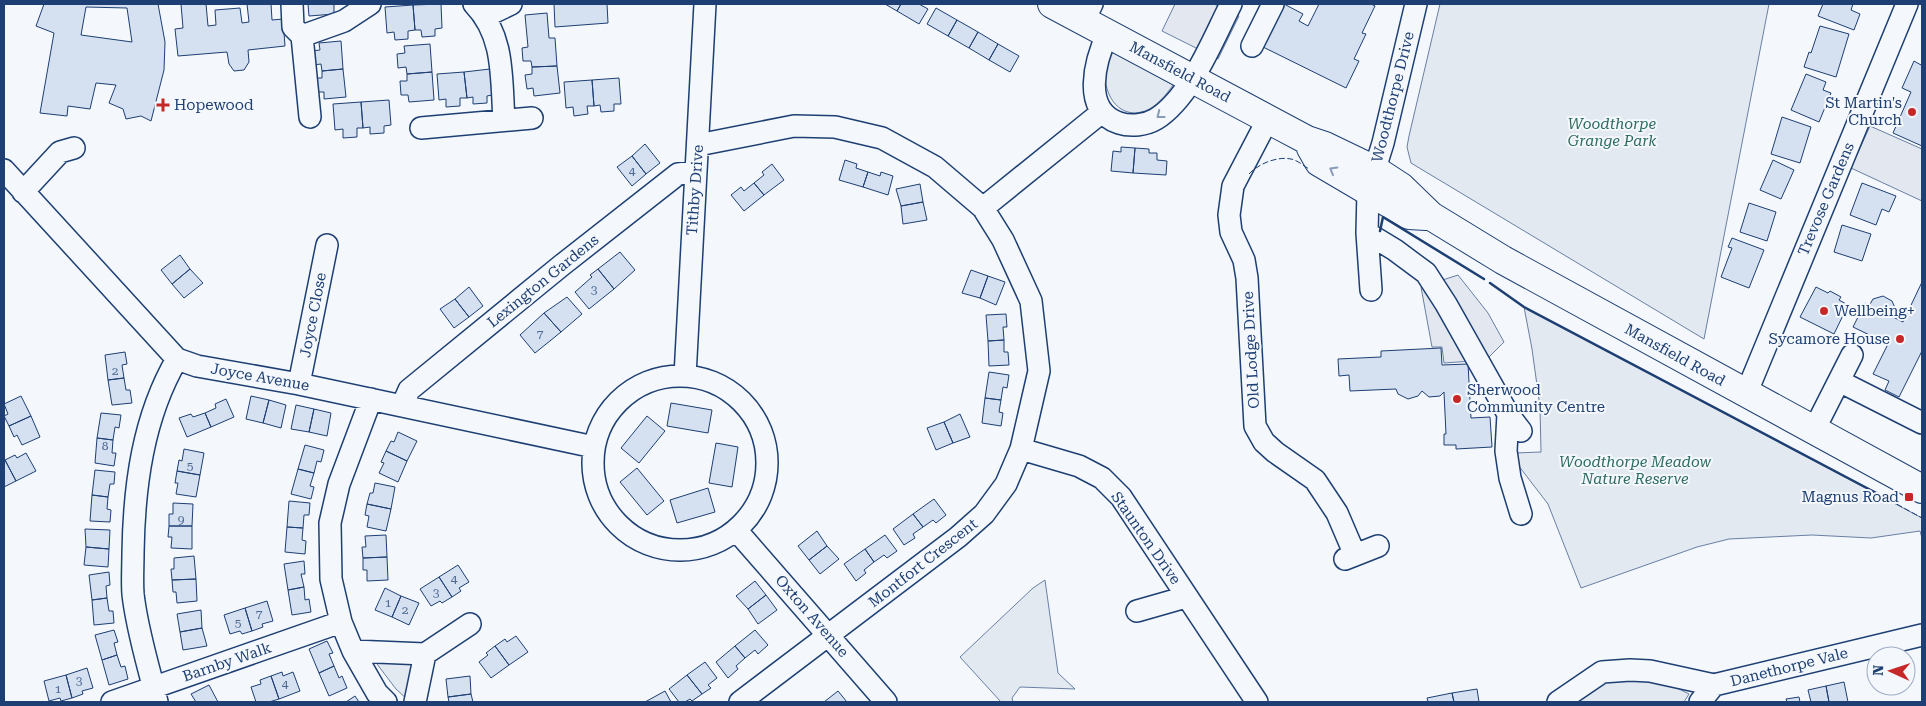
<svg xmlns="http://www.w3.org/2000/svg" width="1926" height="706" viewBox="0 0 1926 706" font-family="'Roboto Serif',serif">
  <rect width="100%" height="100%" fill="#f4f7fb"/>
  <path fill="#e3e9f0" stroke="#687fa3" d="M1440 4H1769L1704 339 1411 163 1407 147 1409 136Z
    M1113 52 1173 85C1166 95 1156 107 1145 111 1116 121 1101 89 1106 66 1107 61 1110 56 1113 52Z
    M1524 307 1922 518V538L1920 531 1871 538 1812 535 1729 539 1697 547 1581 588 1548 504 1518 465 1515 453 1541 452 1540 407 1532 349Z
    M1045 580 1058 673 1075 689 1020 687 1012 698 1013 702H1001L960 657 1033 588Z
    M377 658 412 661 409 701 396 689 377 664Z
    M1617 676 1669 684 1689 694 1684 702H1572Z"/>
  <path fill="#e3e8f0" stroke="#687fa3" d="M1175 4H1214L1239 16 1218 59 1162 31Z
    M1870 126 1922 149V201L1851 168Z
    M1458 275 1488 313 1504 342 1486 360 1444 363 1442 347H1432L1421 287Z"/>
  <path fill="#d5e0f0" stroke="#1d3f73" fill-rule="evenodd" d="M44 4H158L165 42 164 70 151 121 141 116 126 119 123 109 109 103 116 85 96 83 90 109 68 106 67 116 40 113 54 33 36 26ZM86 7 127 8 132 42 81 35Z
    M181 4H206L208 26 216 25 215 10 240 8 242 23 249 22 247 4H271L272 20 283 19 285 46 248 50 249 62 244 70 234 71 229 64 227 52 178 56 175 29 183 28Z
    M308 4H334V14L309 16Z
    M441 4 442 28 435 29V36L422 37 421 30H415L413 5Z
    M554 4H607L608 23 555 27Z
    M885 4H901L897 11Z
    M901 4H919L928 9 919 24 897 11Z
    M1284 4 1303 14 1299 21 1308 26 1319 4H1371L1375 6 1362 33 1366 34 1354 59 1359 61 1346 88 1263 47Z
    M1823 4H1853L1851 10 1860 14 1854 30 1818 16Z
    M413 5 415 30 408 31V39L395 40 394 32 387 33 385 7Z
    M936 8 957 20 948 36 927 24Z
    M547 13 549 38H555L557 66 532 67 531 61H523L522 48 528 47 525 15Z
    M957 20 978 32 969 48 948 36Z
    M1820 26 1849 34 1836 77 1804 67 1809 52 1811 53Z
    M978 32 998 44 989 60 969 48Z
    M341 41 343 69 322 71 321 64 313 65 311 51 320 50 319 43Z
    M430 44 432 72 407 74 406 67 398 68 397 54 405 53 404 46Z
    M998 44 1019 56 1010 72 989 60Z
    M1914 61 1921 65 1922 63V146L1893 133 1911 92 1902 88Z
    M557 66 560 93 534 96 533 88 527 89 525 75 532 74V67Z
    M343 69 346 97 324 99V92H317L315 78H322V71Z
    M490 69 492 95 487 96V103L473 104V97L467 98 464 72Z
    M432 72 434 100 409 102 408 95H401L400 81H407V74Z
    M464 72 467 98H460V106L446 107V99L439 100 437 74Z
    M1806 74 1826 82 1823 90 1831 93 1819 122 1791 110Z
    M619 78 621 104H614V111L601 112 600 105 594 106 592 80Z
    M592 80 594 106H587L588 114 574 116 573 107 566 108 564 82Z
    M389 100 391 125 384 126V133L370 134V127L363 128 361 102Z
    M361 102 363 128H357V137L343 138V129L335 130 333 104Z
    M1782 117 1811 127 1800 163 1771 154Z
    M645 144 660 163 646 174 632 156Z
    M1121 147 1135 148 1133 173 1111 171 1113 151 1121 152Z
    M1135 148 1149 149V153H1157V160L1167 161 1166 175 1133 173Z
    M632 156 646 174 632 186 617 167Z
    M845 160 857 164 856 168 868 172 863 187 839 180Z
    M1773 160 1794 170 1781 199 1760 190Z
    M772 164 784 180 764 195 754 183 764 175 762 172Z
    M868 172 880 176 881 172 893 176 888 195 863 187Z
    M754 183 764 195 744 211 731 195 741 187 744 191Z
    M1862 183 1896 196 1889 212 1882 209 1876 225 1850 215Z
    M920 184 923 202 901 206 896 189Z
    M923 202 927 220 903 224 901 206Z
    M1749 203 1776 212 1767 241 1740 232Z
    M1842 225 1871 234 1862 261 1834 252Z
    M1732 238 1764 250 1749 288 1721 277 1732 248 1728 247Z
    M620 252 635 270 614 289 598 269Z
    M180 255 190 269 172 284 161 270Z
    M190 269 203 283 184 298 172 284Z
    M598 269 614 289 589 309 575 292 592 277 590 275Z
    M971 270 988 276 980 298 962 293Z
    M988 276 1005 282 996 305 980 298Z
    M1922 282V351L1899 397 1885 390 1889 381 1873 374 1888 344 1853 327 1865 303 1869 306 1873 299 1883 296 1892 301 1896 310 1893 317 1903 322Z
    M469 287 483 306 469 317 455 299Z
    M1816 287 1828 293 1830 291 1841 297 1839 300 1848 305 1834 334 1800 317Z
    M567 297 582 314 561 332 544 313Z
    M455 299 469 317 454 328 440 309Z
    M544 313 561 332 535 353 520 335Z
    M1006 314 1007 327H1003L1004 340 988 341 986 315Z
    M1004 340V352H1008L1009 365 989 366 988 341Z
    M1441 348 1442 365 1468 364 1471 418 1490 417 1492 447 1456 449V445H1444V434H1446L1444 392 1440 396 1429 397 1422 391 1418 396 1408 399 1398 394 1396 389 1350 391 1349 375 1339 376 1338 359 1381 357V351Z
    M125 352 127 364 122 365 124 378 108 380 105 355Z
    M989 372 1009 375 1007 388 1003 387 1001 400 985 398Z
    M124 378 126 390H130L132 403 112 405 108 380Z
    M21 396 31 416 9 426 4 416 8 414 4 404Z
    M251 396 269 400 263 423 246 419Z
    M985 398 1001 400 999 412 1003 413 1001 426 982 423Z
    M226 399 234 417 211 427 205 413 216 408 215 404Z
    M269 400 286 405 281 428 263 423Z
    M671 403 712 410 708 433 667 426Z
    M296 405 314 409 309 432 291 429Z
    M314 409 331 413 327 436 309 432Z
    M101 413 121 415 119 428 115 427 113 440 97 438Z
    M205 413 211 427 187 437 179 418 191 414 193 417Z
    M960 414 970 437 953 443 944 422Z
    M31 416 40 437 22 445 17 435 14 437 9 426Z
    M647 416 665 431 639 463 621 448Z
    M944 422 953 443 936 450 927 428Z
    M398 432 417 441 407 461 386 451 391 441 394 442Z
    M97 438 113 440 112 453H116L114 466 95 463Z
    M716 443 738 447 732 487 709 483Z
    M305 445 324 450 321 462 317 461 314 473 298 469Z
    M184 449 204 453 200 475 177 471 179 460 182 461Z
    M386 451 407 461 398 482 379 473 384 463 381 462Z
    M26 453 36 471 16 481 5 460 15 455 17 458Z
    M5 460 16 481 4 487V461Z
    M637 468 664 501 647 515 620 482Z
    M298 469 314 473 310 486 314 487 311 499 291 494Z
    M95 470 115 472 114 484H110L108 497 92 495Z
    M177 471 200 475 196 497 176 494 178 483H175Z
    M375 483 395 487 391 509 367 504 370 493H373Z
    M708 488 715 512 677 523 670 500Z
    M92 495 108 497 107 509 111 510 110 522 90 521Z
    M934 499 946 515 936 523 933 520 923 527 913 514Z
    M289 501 310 503 309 515H304L303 528 287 527Z
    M173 503 193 504 192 526H169V514H173Z
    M367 504 391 509 386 531 367 527 369 516 365 515Z
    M913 514 923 527 913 534 915 538 904 545 893 529Z
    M169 526H192V549L171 548 172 537H168Z
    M287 527 303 528 302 540 306 541 305 554 285 552Z
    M85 529 110 530 109 549 86 547Z
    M817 531 827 546 809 560 798 546Z
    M386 535 387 557 363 558 362 547H366L365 536Z
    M885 535 897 551 887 558 884 555 874 562 865 549Z
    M827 546 839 559 820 574 809 560Z
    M86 547 109 549 108 567 84 565Z
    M865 549 874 562 864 570 866 573 856 581 844 564Z
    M194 556 196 579 172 580 171 569H174V558Z
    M387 557 388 580 367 581V570H363V558Z
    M304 561 305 574H301L304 587 288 590 284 564Z
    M458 565 469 582 459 588 461 591 452 597 439 577Z
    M109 572 110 585 106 586 107 598 92 600 89 575Z
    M439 577 452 597 442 603 440 601 431 606 420 589Z
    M196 579 197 601 177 603 176 592H173L172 580Z
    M755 581 766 595 748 609 736 596Z
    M304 587 305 600 309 599 311 612 292 615 288 590Z
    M385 588 401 596 392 617 375 610Z
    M766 595 777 610 758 624 748 609Z
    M401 596 419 603 409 625 392 617Z
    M107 598 109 611H113L114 623 94 625 92 600Z
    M267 601 273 621 262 624 263 627 252 631 245 608Z
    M245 608 252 631 242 634 240 631 230 634 224 615Z
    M201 610 202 628 180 632 177 614Z
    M202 628 207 646 183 650 180 632Z
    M114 630 118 642 114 643 117 655 102 660 95 635Z
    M755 630 768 645 758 654 755 650 745 658 735 646Z
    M516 636 528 652 509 665 495 646 505 639 507 642Z
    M327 641 333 653 329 654 334 666 319 673 309 649Z
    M495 646 509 665 491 678 479 662 488 655 486 653Z
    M735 646 745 658 736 666 738 669 728 678 716 662Z
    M117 655 121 667 125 666 128 679 109 685 102 660Z
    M705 662 717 678 708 685 711 688 702 694 687 675Z
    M334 666 339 678 342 676 347 688 329 696 319 673Z
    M87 668 93 688 82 691 83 694 72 698 66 675Z
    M282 672 283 676 293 672 300 691 279 699 271 676Z
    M66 675 72 698 61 701 60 698 49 701 44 681Z
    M687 675 702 694 692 701 690 699 685 702H679L669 689Z
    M271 676 279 699 269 702H256L251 687 261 684 260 680Z
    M470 676 471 694 448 697 446 679Z
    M1844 682 1848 702H1829L1826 686Z
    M209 685 218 702H196L191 694Z
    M1826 686 1829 702H1811L1808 690Z
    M1477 689 1479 702H1454L1452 693Z
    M665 691 671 702H645Z
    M838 691 847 702H824Z
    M1452 693 1454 702H1428L1427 698Z
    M471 694 473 702H449L448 697Z
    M355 696 359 702H346Z
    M1799 697 1800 702H1787L1786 699Z"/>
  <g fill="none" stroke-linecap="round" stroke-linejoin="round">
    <defs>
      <path id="minor" d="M292 4 293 27 302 36
        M474 4C505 36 501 78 504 120
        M486 16 511 4
        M1084 20 1092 4
        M1108 33C1095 60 1081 111 1119 123 1131 127 1146 125 1156 119 1191 97 1213 39 1231 4
        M1252 46 1273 4
        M310 117 302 36 344 21 370 4
        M1268 119 1233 186 1229 215 1231 232 1244 260 1247 278 1255 426 1264 442 1275 452 1315 480 1337 513 1355 555
        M421 128 532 118
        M698 145 794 126 835 127 882 138 935 167 983 208 1003 240 1031 301 1039 371 1021 449 1006 484 984 514 958 537 740 702
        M4 170 177 359 197 366 299 384 594 447
        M23 192 60 152 74 148
        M983 208 1102 112
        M1367 233 1395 250 1426 273 1446 304 1508 414 1521 431
        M1371 290 1367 233 1368 191 1383 143 1416 4
        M593 463a87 87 0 1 1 174 0a87 87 0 1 1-174 0Z
        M685 376 705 4
        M1839 381 1922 423
        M299 384 327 245
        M1746 394 1907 4
        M371 399 339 484 330 523 331 579 341 622 353 651 377 693 386 702
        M402 406 409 390 562 265 678 174 696 172
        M1508 414 1506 451 1510 478 1521 514
        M1814 430 1852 355
        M1021 449 1079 466 1102 478 1121 497 1257 702
        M737 531 886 702
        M1345 559 1378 546
        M1137 611 1186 597
        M353 651 425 654 470 624
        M112 702 341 622
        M157 702C149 667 137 631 133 594 132 581 133 566 133 553 134 486 143 417 177 359
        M415 702 425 654
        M1558 702 1602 672 1630 670 1650 671 1714 685 1922 635
        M1700 702 1714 685"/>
      <path id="highway" d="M1052 4 1307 140 1325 146 1375 170 1401 187 1431 216 1503 260 1922 489
        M1311 148 1319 162 1409 215 1426 216"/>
    </defs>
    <use href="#minor" stroke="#1d3f73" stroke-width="24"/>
    <use href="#highway" stroke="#1d3f73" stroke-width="30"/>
    <use href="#minor" stroke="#f4f7fb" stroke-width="21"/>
    <use href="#highway" stroke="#f4f7fb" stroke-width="28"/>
    <path stroke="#1d3f73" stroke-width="1" stroke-dasharray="6 2.5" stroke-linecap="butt" d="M1249 174C1258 164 1277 156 1291 159 1297 160 1304 166 1309 169
      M1882 496 1922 518"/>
    <path stroke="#1d3f73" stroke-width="2.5" d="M1380 231 1383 217 1484 279
      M1490 283 1524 307 1882 496"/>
  </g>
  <defs><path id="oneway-chevron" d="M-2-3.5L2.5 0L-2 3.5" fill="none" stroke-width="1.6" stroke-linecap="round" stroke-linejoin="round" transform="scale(1.25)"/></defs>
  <g stroke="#889bb7">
    <use href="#oneway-chevron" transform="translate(1160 115) rotate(142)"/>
    <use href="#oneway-chevron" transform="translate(1333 170) rotate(-150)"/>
  </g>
  <g fill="#c62828" stroke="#f4f7fb" stroke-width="2">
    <path d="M160.5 97.5h5v5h5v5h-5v5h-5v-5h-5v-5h5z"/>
    <circle cx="1912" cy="112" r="5"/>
    <circle cx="1824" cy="311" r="5"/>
    <circle cx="1900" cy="339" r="5"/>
    <circle cx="1457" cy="399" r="5"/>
    <rect x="1904" y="492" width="10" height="10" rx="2.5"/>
  </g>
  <g text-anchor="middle" stroke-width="4" stroke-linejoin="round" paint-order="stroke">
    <g font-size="12" fill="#4b6792">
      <text x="632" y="175">4</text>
      <text x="594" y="294">3</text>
      <text x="540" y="338">7</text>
      <text x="115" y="375">2</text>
      <text x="105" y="450">8</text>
      <text x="190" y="470">5</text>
      <text x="181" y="524">9</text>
      <text x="454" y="583">4</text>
      <text x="436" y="597">3</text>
      <text x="388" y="607">1</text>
      <text x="405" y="614">2</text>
      <text x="259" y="618">7</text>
      <text x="238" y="627">5</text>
      <text x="79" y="685">3</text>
      <text x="285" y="688">4</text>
      <text x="58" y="693">1</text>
    </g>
    <g font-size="15" fill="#1d3f73" stroke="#f4f7fb">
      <text transform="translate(1180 72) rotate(28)" y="5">Mansfield Road</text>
      <text transform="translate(1393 97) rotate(-76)" y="5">Woodthorpe Drive</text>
      <text transform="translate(695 190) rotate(-86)" y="5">Tithby Drive</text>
      <text transform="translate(1826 199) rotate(-67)" y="5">Trevose Gardens</text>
      <text transform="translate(543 281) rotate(-39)" y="5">Lexington Gardens</text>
      <text transform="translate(313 315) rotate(-79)" y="5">Joyce Close</text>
      <text transform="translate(1251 350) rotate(-93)" y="5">Old Lodge Drive</text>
      <text transform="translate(1675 355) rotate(29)" y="5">Mansfield Road</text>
      <text transform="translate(260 377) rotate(10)" y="5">Joyce Avenue</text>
      <text transform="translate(1146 538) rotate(55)" y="5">Staunton Drive</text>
      <text transform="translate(923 563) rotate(-38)" y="5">Montfort Crescent</text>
      <text transform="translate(812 616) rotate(49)" y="5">Oxton Avenue</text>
      <text transform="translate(227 662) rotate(-19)" y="5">Barnby Walk</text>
      <text transform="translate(1789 667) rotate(-14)" y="5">Danethorpe Vale</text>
    </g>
    <g font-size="15" fill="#1d3f73" stroke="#f4f7fb" text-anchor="end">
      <text x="1902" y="108">St Martin's<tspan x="1902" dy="17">Church</tspan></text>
      <text x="174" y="110" text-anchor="start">Hopewood</text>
      <text x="1834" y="316" text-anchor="start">Wellbeing+</text>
      <text x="1890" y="344">Sycamore House</text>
      <text x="1467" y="395" text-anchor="start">Sherwood<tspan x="1467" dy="17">Community Centre</tspan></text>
      <text x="1899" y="502">Magnus Road</text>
    </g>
    <g font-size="15" font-style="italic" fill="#2c6c60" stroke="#f4f7fb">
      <text x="1612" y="129">Woodthorpe<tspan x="1612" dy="17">Grange Park</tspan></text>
      <text x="1635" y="467">Woodthorpe Meadow<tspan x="1635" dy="17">Nature Reserve</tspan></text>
    </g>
  </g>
  <rect width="1926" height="706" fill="none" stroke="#1d3f73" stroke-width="10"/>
  <g transform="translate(1891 671) rotate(273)"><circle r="24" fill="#f4f7fb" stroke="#9eadc5"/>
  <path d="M0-4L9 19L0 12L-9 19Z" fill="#c62828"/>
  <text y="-8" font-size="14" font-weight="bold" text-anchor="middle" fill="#1d3f73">N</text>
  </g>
</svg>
